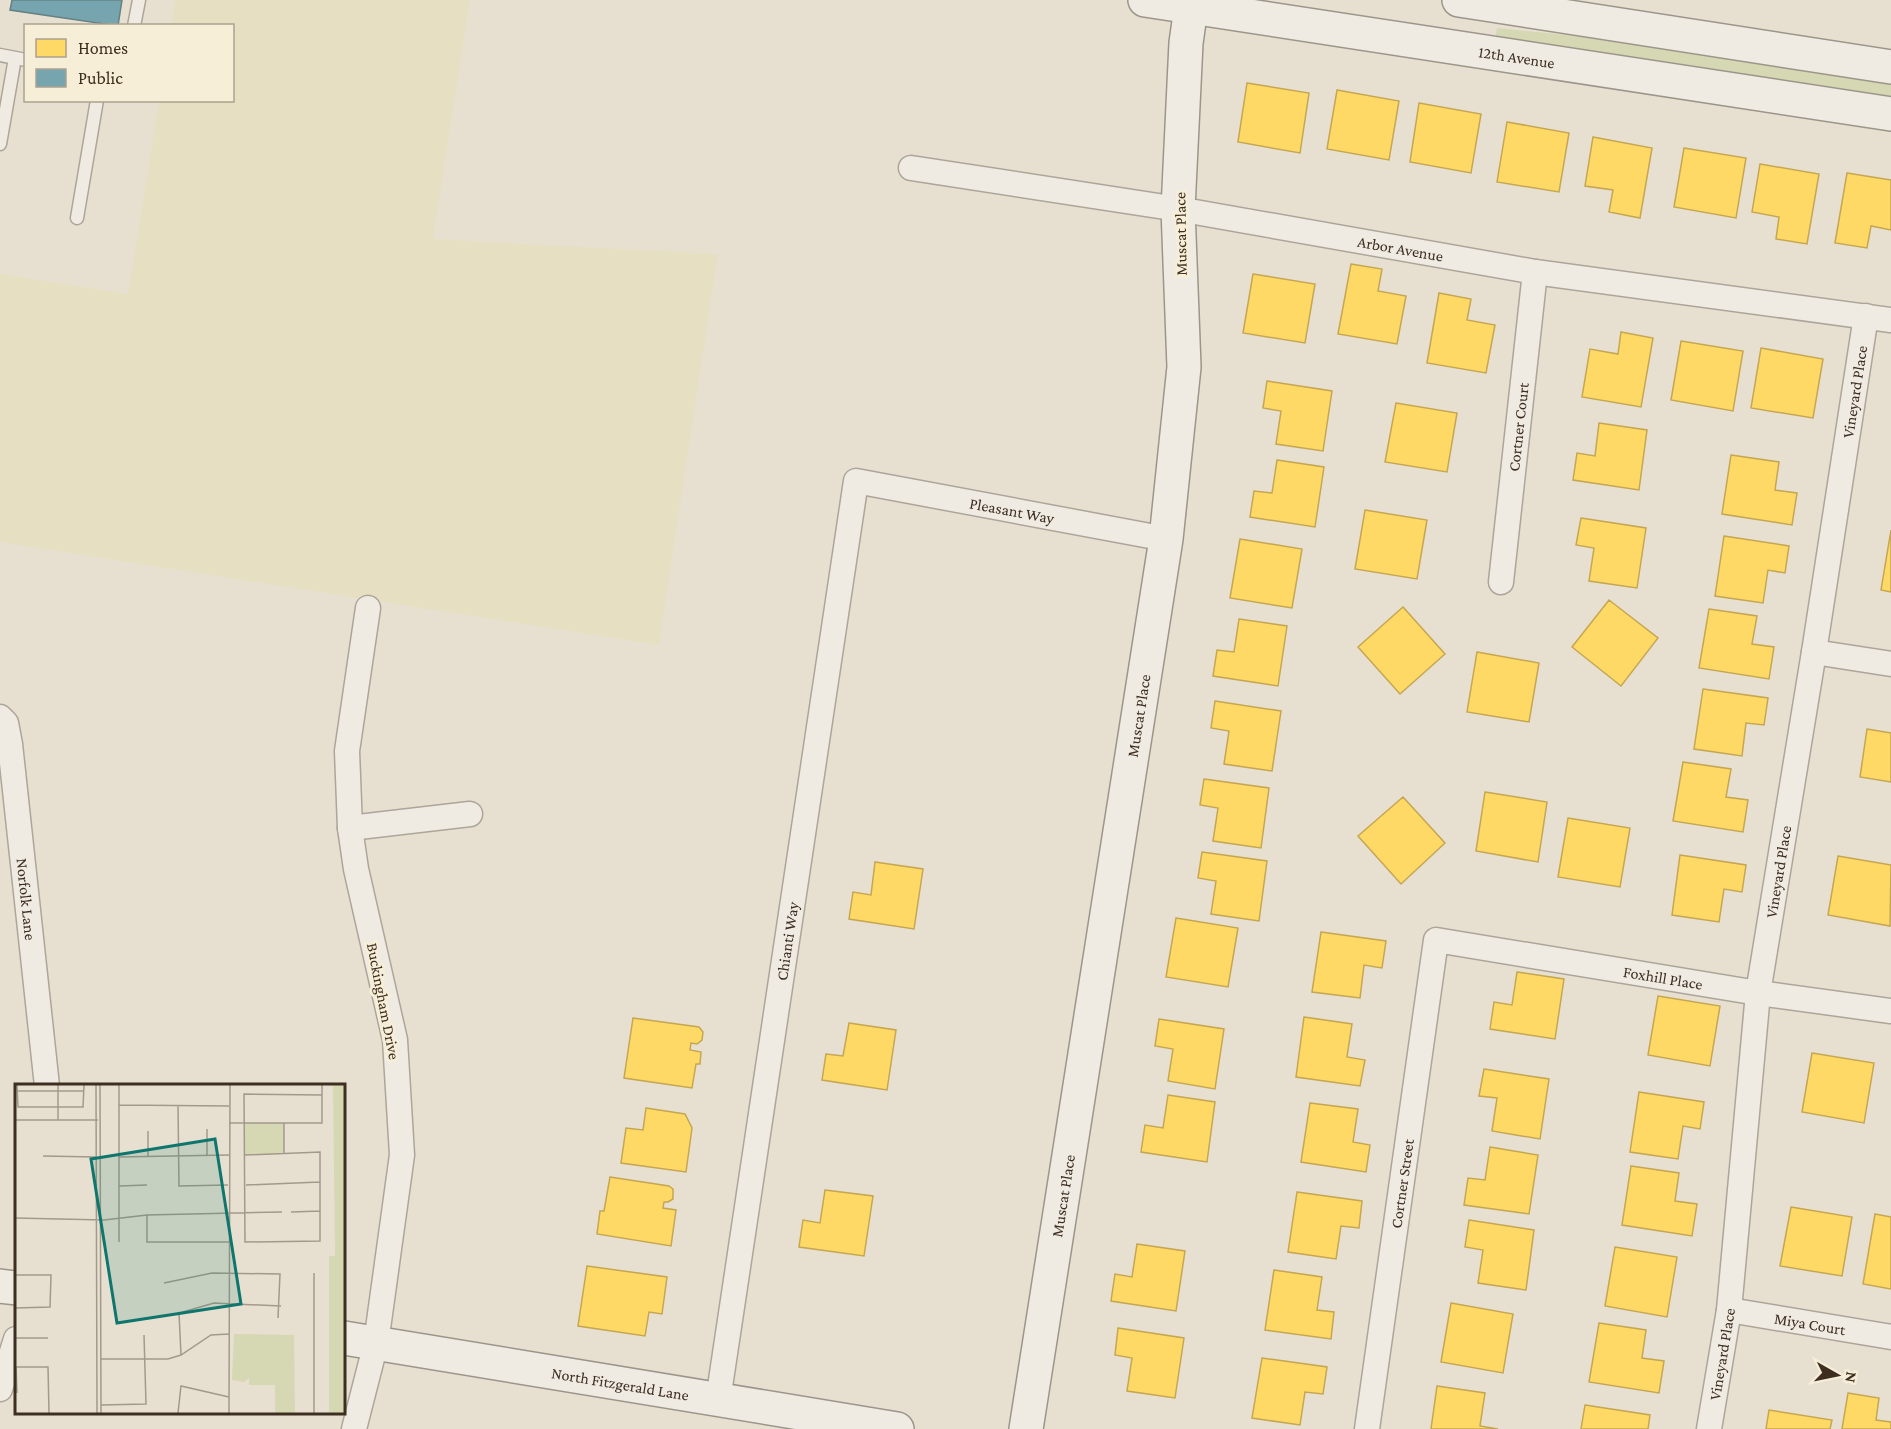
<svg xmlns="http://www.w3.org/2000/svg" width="1891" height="1429" viewBox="0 0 1891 1429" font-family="'Crimson Pro',serif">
  <rect width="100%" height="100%" fill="#e7e0d1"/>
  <path fill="#e6dfc2" d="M175 0H470L433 239 718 254 659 645 0 542V274L128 294 159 101 232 100V26L171 25Z"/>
  <path fill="#d6d7b3" d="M1497 28 1891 68V114L1494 43Z"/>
  <path fill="#ffd966" stroke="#c5a651" stroke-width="1.5" d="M1247 83 1309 93 1300 153 1238 142Z
    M1337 90 1399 101 1389 160 1327 149Z
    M1419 103 1481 114 1471 173 1410 162Z
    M1507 122 1569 133 1559 192 1497 182Z
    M1593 137 1652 148 1640 218 1609 212 1613 190 1585 186Z
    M1684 148 1746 158 1736 218 1674 207Z
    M1760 164 1819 174 1807 244 1776 239 1779 217 1752 212Z
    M1847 173 1891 180V230L1871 226 1867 248 1835 243Z
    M1351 264 1382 269 1378 291 1406 296 1397 344 1338 334Z
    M1253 274 1315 284 1305 343 1243 333Z
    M1439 293 1471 299 1467 320 1495 325 1486 373 1427 363Z
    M1621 332 1653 338 1641 407 1582 397 1590 349 1618 354Z
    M1681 341 1743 351 1733 411 1671 400Z
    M1761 348 1823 359 1813 418 1751 408Z
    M1267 381 1332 391 1323 451 1276 444 1281 411 1263 408Z
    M1396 403 1457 413 1447 472 1385 462Z
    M1599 423 1647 430 1639 490 1573 480 1577 453 1595 456Z
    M1731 455 1779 462 1775 490 1797 493 1792 525 1722 514Z
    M1277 460 1324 467 1315 527 1250 517 1254 491 1272 493Z
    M1365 510 1427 520 1417 579 1355 569Z
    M1581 518 1646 528 1637 588 1589 581 1594 548 1576 545Z
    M1891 530V592L1881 590Z
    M1724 536 1789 546 1785 573 1768 570 1763 603 1715 596Z
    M1240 539 1302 549 1292 608 1230 598Z
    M1609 600 1658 638 1621 686 1572 647Z
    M1403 607 1445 654 1400 694 1358 647Z
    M1709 609 1757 616 1752 644 1774 647 1769 679 1699 668Z
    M1239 619 1287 626 1278 686 1213 676 1217 650 1234 652Z
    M1477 652 1539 663 1529 722 1467 712Z
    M1703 689 1768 698 1764 725 1746 723 1742 756 1694 749Z
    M1215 701 1281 711 1272 771 1224 764 1229 731 1211 728Z
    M1867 729 1891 733V782L1860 777Z
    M1683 762 1731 769 1726 797 1748 800 1743 832 1673 821Z
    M1204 779 1269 788 1261 848 1213 841 1218 808 1200 805Z
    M1485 792 1547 802 1538 862 1476 851Z
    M1403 797 1445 843 1401 884 1358 836Z
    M1568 818 1630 828 1620 887 1558 877Z
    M1202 852 1267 861 1259 921 1211 914 1216 881 1198 878Z
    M1680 855 1746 865 1742 892 1724 889 1719 922 1672 915Z
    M1838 856 1891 865 1890 926 1828 915Z
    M875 862 923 869 914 929 849 919 853 892 871 895Z
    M1176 918 1238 928 1228 987 1166 977Z
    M1321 932 1386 941 1382 968 1364 965 1360 998 1312 992Z
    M1517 972 1564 979 1555 1039 1490 1029 1494 1002 1512 1005Z
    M1658 996 1720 1006 1710 1066 1648 1055Z
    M1304 1017 1352 1024 1347 1057 1365 1060 1360 1086 1296 1077Z
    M633 1018 699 1027 703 1032 702 1040 697 1044 691 1043 690 1050 701 1052 700 1064H696L692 1088 624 1078Z
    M1159 1019 1224 1029 1215 1089 1168 1081 1173 1049 1155 1046Z
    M849 1023 896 1030 887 1090 822 1080 826 1054 843 1056Z
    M1812 1053 1874 1063 1864 1123 1802 1112Z
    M1484 1069 1549 1079 1540 1139 1492 1131 1497 1098 1479 1096Z
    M1639 1092 1704 1102 1700 1129 1683 1126 1678 1159 1630 1152Z
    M1168 1095 1215 1102 1207 1162 1141 1152 1145 1125 1163 1128Z
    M1310 1103 1358 1109 1353 1142 1370 1145 1366 1172 1301 1162Z
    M646 1108 685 1114 692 1128 686 1172 621 1163 626 1128 643 1130Z
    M1490 1147 1538 1155 1529 1214 1464 1205 1468 1178 1485 1180Z
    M1631 1166 1679 1173 1675 1201 1697 1204 1692 1236 1622 1225Z
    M610 1177 669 1186 673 1189V1199L668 1202H664L663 1208 676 1210 671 1246 597 1234 600 1211H604Z
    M825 1190 873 1196 864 1256 799 1247 803 1220 820 1223Z
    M1297 1192 1362 1201 1359 1228 1341 1226 1336 1259 1288 1252Z
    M1791 1207 1852 1217 1842 1276 1780 1266Z
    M1875 1214 1891 1217V1289L1863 1284Z
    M1469 1220 1534 1230 1526 1290 1478 1283 1483 1250 1465 1247Z
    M1137 1244 1185 1251 1176 1311 1111 1301 1115 1274 1132 1277Z
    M1615 1247 1677 1257 1667 1317 1605 1306Z
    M587 1266 667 1277 662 1314 649 1312 645 1336 578 1326Z
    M1274 1270 1322 1277 1317 1310 1334 1312 1331 1339 1265 1330Z
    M1451 1303 1513 1314 1503 1373 1441 1362Z
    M1599 1323 1646 1330 1642 1358 1664 1361 1659 1393 1589 1382Z
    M1118 1328 1184 1338 1175 1398 1127 1391 1132 1358 1115 1355Z
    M1262 1358 1327 1367 1323 1394 1305 1392 1300 1425 1252 1418Z
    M1437 1386 1485 1393 1480 1426 1498 1429H1431Z
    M1848 1393 1879 1398 1876 1420 1891 1422V1429H1842Z
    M1585 1405 1650 1415 1648 1429H1581Z
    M1769 1410 1832 1420 1830 1429H1766Z"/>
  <path fill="#76a5af" stroke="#658184" stroke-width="1.5" d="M12 0H122L118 26 10 10Z"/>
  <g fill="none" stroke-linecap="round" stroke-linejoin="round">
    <defs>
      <path id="lane" d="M134 26 139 0
        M0 55 26 60
        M0 144 15 58
        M77 218 97 100"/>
      <g id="street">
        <path id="s1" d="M911 168 1178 209 1535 272 1891 320"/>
        <path id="s2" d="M1501 582 1535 272"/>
        <path d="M1814 652 1891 664"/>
        <path id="s3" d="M0 717 6 723 10 744 47 1086"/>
        <path d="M350 828 470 814"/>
        <path id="s4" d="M1729 1310 1891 1337"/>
        <path d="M0 1389 16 1339"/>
        <path id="s5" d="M718 1400 856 481 1166 539"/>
        <path d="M354 1429 376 1343 402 1155 395 1040 356 869 350 828 347 751 368 608"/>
        <path id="s6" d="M1367 1429 1436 940 1758 993 1891 1011"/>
        <path id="s7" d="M1709 1429 1729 1310 1758 993 1814 652 1866 316"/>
      </g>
      <g id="secondary">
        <path id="s8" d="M1145 0 1891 114"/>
        <path d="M1459 0 1891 67"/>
        <path d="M0 1286 16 1288"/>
        <path id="s9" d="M344 1338 897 1429"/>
        <path id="s10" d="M1026 1429 1166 539 1184 367 1178 209 1186 43 1192 0"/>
      </g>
    </defs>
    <use href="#lane" stroke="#ada599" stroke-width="15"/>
    <use href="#street" stroke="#ada599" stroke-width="27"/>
    <use href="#secondary" stroke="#9c958a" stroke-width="36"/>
    <use href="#lane" stroke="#efebe3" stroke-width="12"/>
    <use href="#street" stroke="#efebe3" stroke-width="24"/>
    <use href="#secondary" stroke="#efebe3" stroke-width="33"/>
  </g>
  <g text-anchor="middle" stroke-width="6" stroke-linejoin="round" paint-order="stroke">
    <g font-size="16" fill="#3d2e20" stroke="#f7eed8">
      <text dy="6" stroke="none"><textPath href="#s8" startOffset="376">12th Avenue</textPath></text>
      <text transform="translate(1180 234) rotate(-91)" y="6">Muscat Place</text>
      <text dy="6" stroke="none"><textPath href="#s1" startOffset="496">Arbor Avenue</textPath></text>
      <text dy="6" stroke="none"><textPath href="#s7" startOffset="1048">Vineyard Place</textPath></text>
      <text dy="6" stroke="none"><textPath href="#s2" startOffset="156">Cortner Court</textPath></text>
      <text dy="6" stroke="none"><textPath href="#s5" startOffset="1088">Pleasant Way</textPath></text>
      <text dy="6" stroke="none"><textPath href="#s10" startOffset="722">Muscat Place</textPath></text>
      <text dy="6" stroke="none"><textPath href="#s7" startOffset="562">Vineyard Place</textPath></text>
      <text dy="6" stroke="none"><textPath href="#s3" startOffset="186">Norfolk Lane</textPath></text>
      <text dy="6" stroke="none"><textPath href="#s5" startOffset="464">Chianti Way</textPath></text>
      <text dy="6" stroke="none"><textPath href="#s6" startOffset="724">Foxhill Place</textPath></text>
      <text transform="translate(384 1001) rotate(79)" y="6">Buckingham Drive</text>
      <text dy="6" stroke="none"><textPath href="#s6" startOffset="248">Cortner Street</textPath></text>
      <text dy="6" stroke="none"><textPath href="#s10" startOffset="236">Muscat Place</textPath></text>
      <text dy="6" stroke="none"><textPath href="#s4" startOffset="82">Miya Court</textPath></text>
      <text dy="6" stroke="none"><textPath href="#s7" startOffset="76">Vineyard Place</textPath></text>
      <text dy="6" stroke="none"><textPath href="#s9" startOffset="280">North Fitzgerald Lane</textPath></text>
    </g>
  </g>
  <g transform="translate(15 1084)">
    <rect width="330" height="330" fill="#e7e0d1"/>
    <path d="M318 1H330V329H314V172H320ZM229 39H269V70L230 71ZM219 250 279 251 280 329H260V301H234V294L229 298 217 296Z" fill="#d6d7b3"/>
    <path fill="none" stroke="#a3998a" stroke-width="1.5" d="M2 1 3 23H68L69 1M43 1V36M81 1 82 329M85 1 86 329M2 7H69M104 21 214 22M163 21 164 102 213 101M0 36H83M214 39H307V1M269 39V70M133 47V73M192 71V45M230 71 305 68V157L230 158 229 10 307 11M28 72 81 73M103 73 214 71M231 101 305 98M104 102 132 101M276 128 305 127M132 131V158H214M0 134 89 136 132 131 267 128M104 158V1M0 191H36L35 223 0 224M149 199 197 189 265 190 263 234M0 254H33M166 271 164 229 199 219 266 222M86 275H153L166 271 196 251 214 250M0 283H33L34 329M1 283 2 309M86 321 131 320 129 251M163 329 166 302 214 313M214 329 215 1M299 329V189"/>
    <path fill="#0f766e" fill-opacity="0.15" stroke="#0f766e" stroke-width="3" d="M200 55 226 220 102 239 76 75Z"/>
    <rect width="330" height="330" fill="none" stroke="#3d2e20" stroke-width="3"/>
  </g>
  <rect x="24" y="24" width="210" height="78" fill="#f7eed8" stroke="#ada18e" stroke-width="1.5"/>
  <rect x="36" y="39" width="30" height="18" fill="#ffd966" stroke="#ada18e" stroke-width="1.5"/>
  <text x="78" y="54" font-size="18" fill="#3d2e20">Homes</text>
  <rect x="36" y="69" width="30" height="18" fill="#76a5af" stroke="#ada18e" stroke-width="1.5"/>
  <text x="78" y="84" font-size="18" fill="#3d2e20">Public</text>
  <g transform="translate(1837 1375) rotate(99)" stroke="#f7eed8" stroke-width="4.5" paint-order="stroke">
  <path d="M0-4.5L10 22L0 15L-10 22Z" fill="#3d2e20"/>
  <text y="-9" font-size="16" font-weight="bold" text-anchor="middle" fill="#3d2e20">N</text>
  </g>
</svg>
